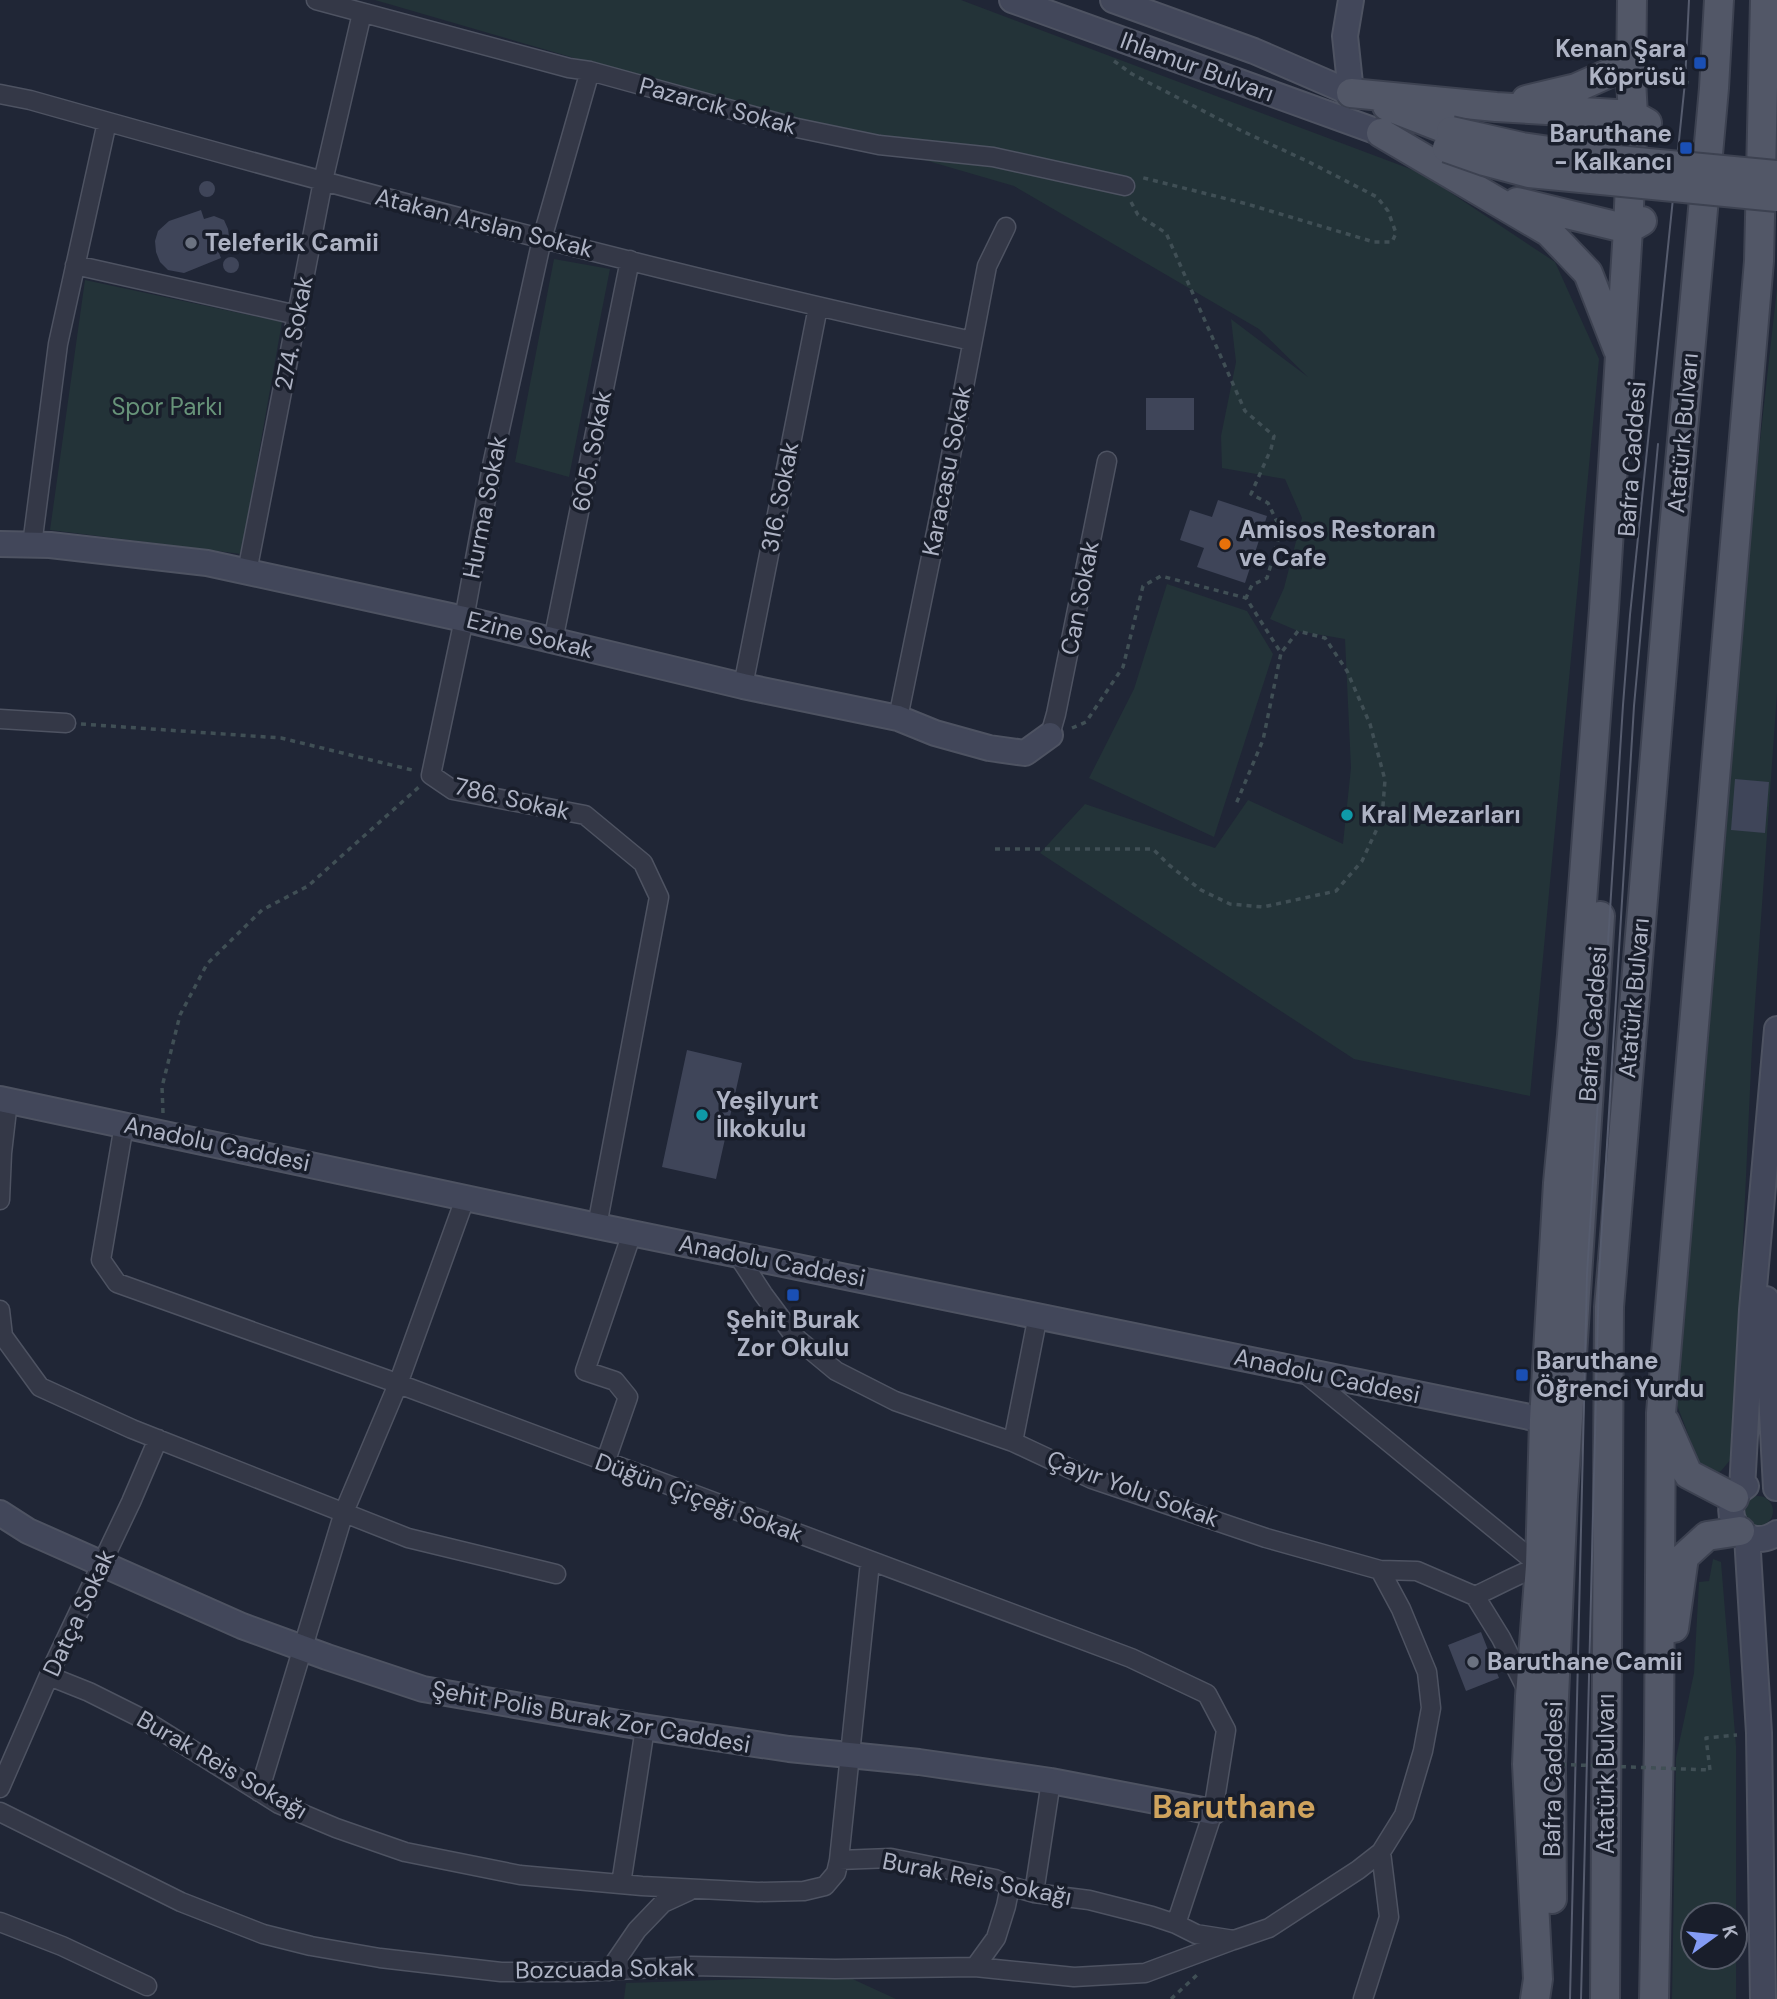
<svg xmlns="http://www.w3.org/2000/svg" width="1777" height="1999" viewBox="0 0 1777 1999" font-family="'DM Sans',sans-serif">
  <rect width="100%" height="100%" fill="#202636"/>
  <path fill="#233338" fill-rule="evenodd" d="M375 0H961L1421 173 1555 262 1599 359 1530 1096 1354 1059 1040 853 1085 804 1215 848 1248 800 1343 844 1351 768 1345 639 1298 631 1270 619 1284 588 1302 518 1285 479 1222 468 1221 436 1236 362 1231 319 1308 377 1259 329 1014 186Z
    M554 259 610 269 569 477 515 462Z
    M85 280 282 322 241 554 50 530Z
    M1777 288V693L1752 1046 1736 1394 1731 1459 1721 1471 1710 1476 1701 1468 1677 1405 1691 1029 1728 729Z
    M1167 584 1247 611 1273 654 1214 837 1089 778 1134 689Z
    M1743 1511a15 15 0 1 1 30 0a15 15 0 1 1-30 0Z
    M1713 1559 1721 1562 1736 1746V1999H1672L1676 1758 1694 1673 1699 1582 1709 1581ZM1693 1915H1735V1957H1693Z
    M846 1976 896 1999H624L626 1983Z"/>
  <path fill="#3f4559" d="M199 189a8 8 0 1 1 16 0a8 8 0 1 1-16 0Z
    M201 210 204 219 214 216 224 220 228 229 229 237 225 244 217 248 221 258 184 273 168 270 160 262 156 252 155 241 158 231 169 221Z
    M223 265a8 8 0 1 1 16 0a8 8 0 1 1-16 0Z
    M1146 398H1194V430H1146Z
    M1218 500 1267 516 1245 583 1197 567 1204 548 1180 540 1190 510 1212 517Z
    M1735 779 1769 782 1765 833 1731 830Z
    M687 1050 742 1063 716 1179 662 1167Z
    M1481 1632 1499 1678 1466 1691 1448 1645Z"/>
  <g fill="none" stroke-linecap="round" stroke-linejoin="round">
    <defs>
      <path id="street" d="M316 0 569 68 590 71 797 128 879 145 993 157 1125 186
        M590 71 542 239 493 461 464 619 431 775 453 790 585 815 643 863 659 897 597 1226
        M0 94 30 100C342 188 655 272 972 341
        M75 265 297 315
        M32 545 58 344 107 122
        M247 572 323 181 362 13
        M553 641 630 260
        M743 686 818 307
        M898 718 940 513 987 266 1006 227
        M0 719 66 723
        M1050 735 1056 714 1107 461
        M124 1125 101 1260 117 1283 388 1380 1131 1658 1207 1694 1226 1730 1213 1812 1176 1924
        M0 1200 2 1153 8 1101
        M737 1254 763 1294 795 1337 836 1371 895 1401 1013 1442 1092 1479 1266 1538 1380 1570 1417 1571 1475 1596 1501 1638 1528 1692
        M0 1310 3 1336 40 1387 132 1429 408 1538 556 1574
        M1302 1371 1540 1566
        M1013 1442 1038 1315
        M605 1463 628 1397 615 1381 585 1371 632 1233
        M1475 1596C1497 1586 1518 1574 1540 1566
        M49 1676 89 1692 141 1718 279 1804 336 1828 405 1852 520 1875 642 1886 758 1892 804 1891 825 1886 836 1873 839 1860 891 1858 995 1879 1010 1886 1034 1893 1089 1900 1152 1916 1176 1924 1196 1934 1234 1940 1269 1928 1358 1870 1381 1852 1404 1815 1423 1751 1431 1708 1427 1672 1401 1609 1380 1570
        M0 1788 54 1664 131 1502 158 1439
        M259 1792 344 1512 398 1384 466 1196
        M0 1812 181 1902 263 1934 311 1946 380 1958 501 1972H581L691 1966 835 1969 975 1967 1074 1977 1145 1973 1231 1941
        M839 1860 870 1562
        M621 1884 645 1728
        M1034 1893 1051 1781
        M0 1922 62 1946 147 1986
        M975 1967 996 1938 1006 1906 1010 1886
        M609 1971 637 1930 663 1903 689 1891
        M1363 1999 1389 1917 1381 1852"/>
      <path id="secondary" d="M1012 0 1381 133
        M1113 0 1254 51 1351 93 1345 36 1351 0
        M0 544 50 545 207 563 464 619 743 686 898 718 935 733 989 748 1025 753 1050 735
        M0 1099 597 1226 1544 1420
        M1766 1299 1776 1488
        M1746 1486C1712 1507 1743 1556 1777 1533
        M1742 1489 1752 1310 1777 1029
        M0 1513 28 1531 242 1626 327 1657 423 1689 636 1726 789 1749 919 1762 1051 1781 1213 1812
        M1747 1536 1759 1733 1763 1999"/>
      <path id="primary" d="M1351 93 1496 107 1633 115 1647 123
        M1526 100 1576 88 1612 72 1632 52
        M1387 106 1451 131
        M1381 133 1549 232 1588 273 1618 350
        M1517 202 1628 229 1642 221
        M1665 1422 1688 1474 1734 1498
        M1674 1628 1684 1557 1707 1536 1740 1531
        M1552 1899 1551 1764 1563 1497 1600 916
        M1535 1999 1538 1979 1527 1764 1530 1696 1540 1566 1544 1420 1558 1183 1572 1035 1604 609 1628 229 1633 115 1631 80 1632 0
        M1605 1999 1609 1307 1672 551 1714 88 1719 0
        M1654 1999 1659 1739 1661 1413 1759 261 1765 0"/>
    </defs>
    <use href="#street" stroke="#4e5362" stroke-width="21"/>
    <use href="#secondary" stroke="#4e5362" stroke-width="28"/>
    <use href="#primary" stroke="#3d4251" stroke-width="32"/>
    <path stroke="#404f55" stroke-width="3.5" stroke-dasharray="5 5" stroke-linecap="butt" d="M1114 61 1132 74 1242 131 1309 162 1377 197 1388 211 1396 233 1392 242H1374L1247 204 1140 177
      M1654 77 1691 83
      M1131 202 1138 215 1166 233 1245 411 1274 436 1271 449 1251 494 1268 503 1281 530 1267 578 1252 585 1246 598
      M81 724 281 738 412 770
      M1072 728 1086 722 1123 667 1143 586 1161 576 1246 598 1281 653 1263 740 1236 804
      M995 849H1153L1169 865 1201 890 1230 904 1263 907 1336 891 1362 861 1382 818 1385 780 1370 724 1347 671 1325 638 1298 631 1281 653
      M163 1113 162 1087 180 1015 207 964 262 910 308 886 420 786
      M1710 1770 1706 1738 1737 1735
      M1171 1999 1197 1975"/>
    <use href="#street" stroke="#343847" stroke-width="18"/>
    <use href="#secondary" stroke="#42475a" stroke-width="24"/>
    <use href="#primary" stroke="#525767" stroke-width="28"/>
    <path stroke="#565c6e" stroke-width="2" d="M1570 1999 1587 1274 1623 705 1630 615 1685 82 1689 0
      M1581 1999 1599 1275 1634 706 1658 444"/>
    <defs>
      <path id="primary-bridge" d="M1451 131 1522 147 1606 159 1777 175
        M1447 148 1484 161 1529 173 1777 197"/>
    </defs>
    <use href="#primary-bridge" stroke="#3d4251" stroke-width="32" stroke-linecap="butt"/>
    <path stroke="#404f55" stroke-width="3.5" stroke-dasharray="5 5" stroke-linecap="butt" d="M1551 1764 1710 1770"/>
    <use href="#primary-bridge" stroke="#525767" stroke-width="28"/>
  </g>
  <g fill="#1a4fb4" stroke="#191e2b" stroke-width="2.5">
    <rect x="1693" y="56" width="14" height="14" rx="3.5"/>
    <rect x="1679" y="141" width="14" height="14" rx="3.5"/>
    <rect x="786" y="1288" width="14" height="14" rx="3.5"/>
    <rect x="1515" y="1368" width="14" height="14" rx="3.5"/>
  </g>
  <g fill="#6b7280" stroke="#191e2b" stroke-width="2.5">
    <circle cx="191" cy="243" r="7"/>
    <circle cx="1473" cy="1662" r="7"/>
  </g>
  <circle fill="#e8710a" stroke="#191e2b" stroke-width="2.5" cx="1225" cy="544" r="7"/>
  <g fill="#0f9aa8" stroke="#191e2b" stroke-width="2.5">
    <circle cx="1347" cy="815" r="7"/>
    <circle cx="702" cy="1115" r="7"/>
  </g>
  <g text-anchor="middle" stroke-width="7" stroke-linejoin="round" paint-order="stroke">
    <g font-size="24" font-weight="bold" fill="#aeb3c4" stroke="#191e2b" text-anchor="start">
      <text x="1686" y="57" text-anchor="end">Kenan Şara<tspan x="1686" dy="28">Köprüsü</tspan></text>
      <text x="1672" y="142" text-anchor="end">Baruthane<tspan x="1672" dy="28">- Kalkancı</tspan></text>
      <text x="205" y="251">Teleferik Camii</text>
      <text x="1239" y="538">Amisos Restoran<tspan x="1239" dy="28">ve Cafe</tspan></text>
      <text x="1361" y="823">Kral Mezarları</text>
      <text x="716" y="1109">Yeşilyurt<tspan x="716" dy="28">İlkokulu</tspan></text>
      <text x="793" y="1328" text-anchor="middle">Şehit Burak<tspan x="793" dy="28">Zor Okulu</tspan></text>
      <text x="1536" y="1369">Baruthane<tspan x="1536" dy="28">Öğrenci Yurdu</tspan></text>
      <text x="1487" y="1670">Baruthane Camii</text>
    </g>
    <g font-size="24" fill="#aeb3c4" stroke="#191e2b">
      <text transform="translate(1197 67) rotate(20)" y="8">Ihlamur Bulvarı</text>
      <text transform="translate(718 106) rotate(15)" y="8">Pazarcık Sokak</text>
      <text transform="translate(484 223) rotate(14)" y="8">Atakan Arslan Sokak</text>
      <text transform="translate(294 333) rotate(-79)" y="8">274. Sokak</text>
      <text transform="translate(1683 433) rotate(-85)" y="8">Atatürk Bulvarı</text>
      <text transform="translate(592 451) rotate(-79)" y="8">605. Sokak</text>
      <text transform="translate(1632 459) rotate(-86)" y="8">Bafra Caddesi</text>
      <text transform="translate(947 471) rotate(-79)" y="8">Karacasu Sokak</text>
      <text transform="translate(780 497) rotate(-79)" y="8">316. Sokak</text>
      <text transform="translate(485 507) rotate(-79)" y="8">Hurma Sokak</text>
      <text transform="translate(1080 598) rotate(-79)" y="8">Can Sokak</text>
      <text transform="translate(530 635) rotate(14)" y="8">Ezine Sokak</text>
      <text transform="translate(512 799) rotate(13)" y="8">786. Sokak</text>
      <text transform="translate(1634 998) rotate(-85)" y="8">Atatürk Bulvarı</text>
      <text transform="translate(1593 1024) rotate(-86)" y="8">Bafra Caddesi</text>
      <text transform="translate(217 1144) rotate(12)" y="8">Anadolu Caddesi</text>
      <text transform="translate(772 1261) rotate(11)" y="8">Anadolu Caddesi</text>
      <text transform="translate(1327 1376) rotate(12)" y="8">Anadolu Caddesi</text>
      <text transform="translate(1133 1489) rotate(20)" y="8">Çayır Yolu Sokak</text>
      <text transform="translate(699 1498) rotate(20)" y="8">Düğün Çiçeği Sokak</text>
      <text transform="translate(79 1613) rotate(-65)" y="8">Datça Sokak</text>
      <text transform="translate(591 1717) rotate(10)" y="8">Şehit Polis Burak Zor Caddesi</text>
      <text transform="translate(222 1765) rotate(30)" y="8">Burak Reis Sokağı</text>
      <text transform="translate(1606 1774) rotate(-90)" y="8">Atatürk Bulvarı</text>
      <text transform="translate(1553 1779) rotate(-89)" y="8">Bafra Caddesi</text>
      <text transform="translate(977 1879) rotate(11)" y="8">Burak Reis Sokağı</text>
      <text transform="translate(605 1969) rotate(-1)" y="8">Bozcuada Sokak</text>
    </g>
    <g font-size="24" fill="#679379" stroke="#191e2b">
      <text x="167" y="415">Spor Parkı</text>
    </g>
    <g font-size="32" font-weight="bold" fill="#cfa35d" stroke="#191e2b">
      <text x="1234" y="1818">Baruthane</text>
    </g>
  </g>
  <g transform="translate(1714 1936) rotate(75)"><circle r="33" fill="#191e2b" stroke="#555a68" stroke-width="2"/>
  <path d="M0-5L12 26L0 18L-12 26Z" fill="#839bf4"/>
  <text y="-10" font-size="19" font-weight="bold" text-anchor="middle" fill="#aeb3c4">K</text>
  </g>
</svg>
